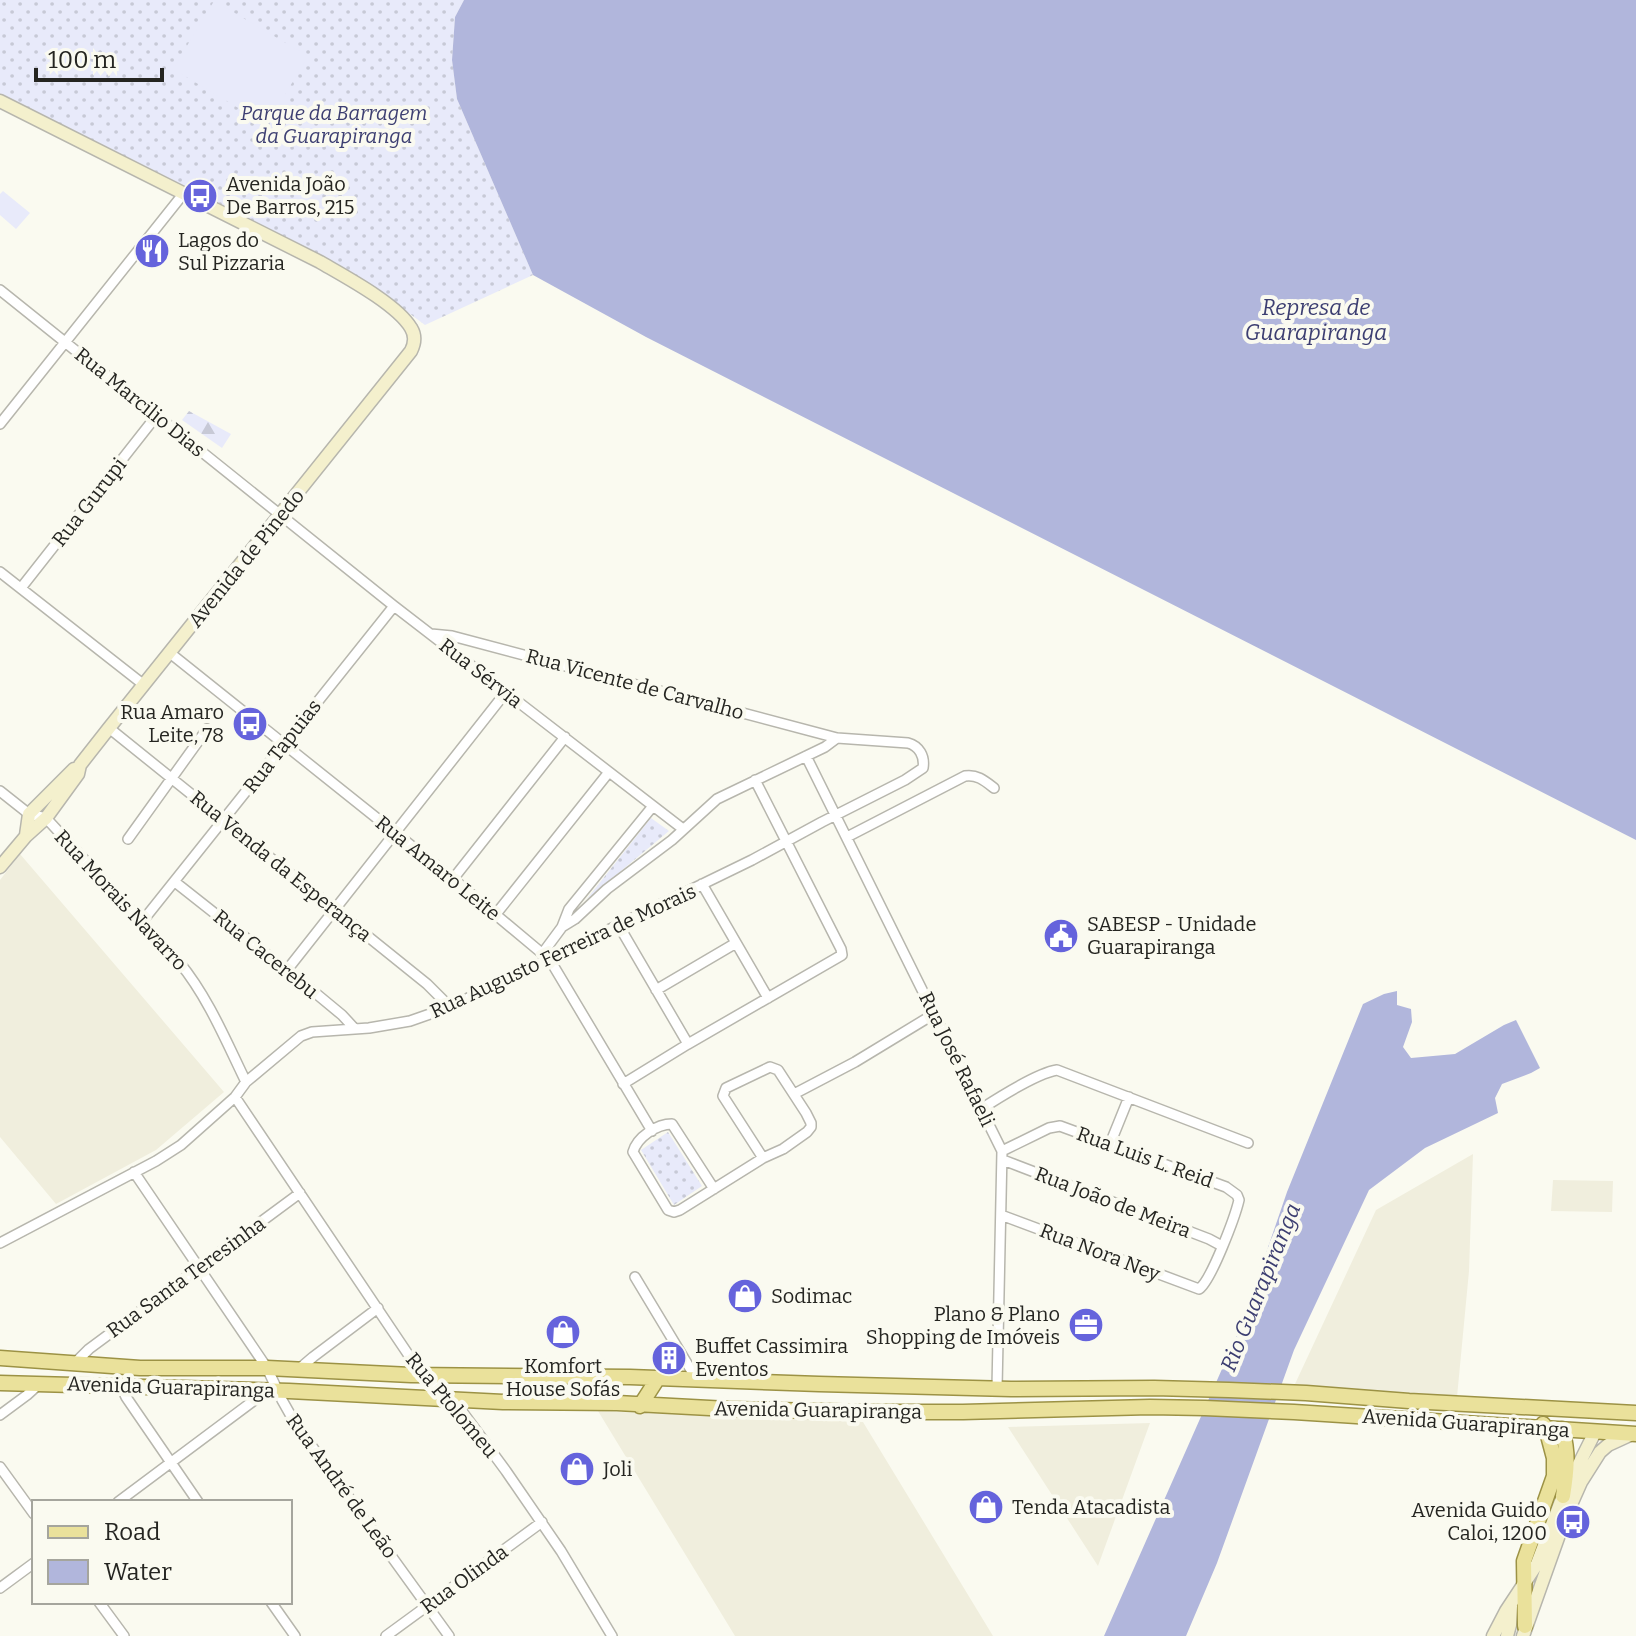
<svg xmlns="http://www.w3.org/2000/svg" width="1636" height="1636" viewBox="0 0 1636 1636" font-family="Bitter,serif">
  <defs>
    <pattern id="grass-dots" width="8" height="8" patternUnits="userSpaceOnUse" patternTransform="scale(2)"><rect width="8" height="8" fill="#e8eafa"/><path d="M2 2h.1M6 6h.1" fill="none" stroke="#c7c9d6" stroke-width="1.8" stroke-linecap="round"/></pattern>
    <pattern id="forest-firs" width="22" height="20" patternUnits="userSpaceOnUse" patternTransform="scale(2)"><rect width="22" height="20" fill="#e8eafa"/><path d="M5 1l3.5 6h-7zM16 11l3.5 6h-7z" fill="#c7c9d6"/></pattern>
  </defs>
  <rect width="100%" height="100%" fill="#fafaf0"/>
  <path fill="#f0eedd" d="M20 854 224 1092 156 1150 56 1204 0 1137V880Z
    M1473 1154 1469 1271 1457 1397 1302 1388 1295 1384 1376 1210Z
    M1553 1180 1613 1181 1612 1212 1551 1211Z
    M598 1411 863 1422 993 1636H735Z
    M1150 1423 1098 1566 1008 1427Z"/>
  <path fill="url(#grass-dots)" d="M0 0H464L455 17 452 60 457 99 533 275 425 325 364 280 197 192 0 94Z
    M651 818 669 831 586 900Z
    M668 1132 702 1186 674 1205 641 1150Z"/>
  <path fill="url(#forest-firs)" d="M189 411 231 434 222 448 182 420Z"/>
  <path fill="#e8eafa" d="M214 1 308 56 267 125 173 69Z
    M3 191 30 213 16 229 0 215V194Z"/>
  <path fill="#b1b6dc" d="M464 0H1636V840L646 337 533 275 457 99 452 60 455 17Z
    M1397 991V1005L1411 1009 1412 1022 1403 1047 1411 1058 1455 1054 1504 1025 1516 1020 1540 1068 1531 1073 1502 1084 1495 1098 1498 1113 1425 1148 1369 1190 1294 1350 1217 1563 1186 1636H1104L1241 1326 1287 1192 1363 1004 1384 994Z"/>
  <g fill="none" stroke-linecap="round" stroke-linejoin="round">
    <defs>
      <path id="street" d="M0 290 394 606 683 829
        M0 424 184 193
        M0 572 144 685
        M21 588 157 415
        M431 634 452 636 837 738
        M170 653 453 879 550 960 652 1131
        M109 728 427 984 450 1007
        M806 756 1002 1151 997 1388
        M0 791 29 814 46 818 179 962C208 997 226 1041 246 1082
        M847 837 965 776C977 774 985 781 994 788
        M128 839 207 729
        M453 879 565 737
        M175 882 313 991 342 1015 354 1028
        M702 884 768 998
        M496 914 609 772
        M141 923 394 606
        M619 926 688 1044
        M562 927 569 909 653 806
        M287 970 506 692
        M656 990 736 943
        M623 1084 688 1044 842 955 841 949 755 780
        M794 1094 855 1062 934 1014
        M235 1097 418 1369 461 1410 506 1471 561 1551 612 1636
        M981 1109C998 1098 1038 1073 1057 1070L1248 1143
        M1110 1144 1129 1097
        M1003 1160 1209 1239 1222 1246
        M134 1172 267 1368 282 1400 295 1423 449 1636
        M714 1189 672 1124C657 1124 637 1137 633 1152L668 1210 674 1212 680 1210 763 1158 783 1149 807 1132 811 1127V1123L806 1113 778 1070 770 1067 726 1088 723 1096 763 1158
        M1001 1215 1199 1289C1211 1281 1235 1217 1239 1200L1237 1195 1226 1187 1060 1126 1049 1128 1002 1151
        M0 1243 156 1161 181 1145 235 1097 246 1082 301 1036 312 1032 369 1028 410 1021 450 1007 752 860 822 822 905 780 923 768C925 756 919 746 908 743L837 738 825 747 717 799 672 840 607 889 575 919 562 927 542 954
        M635 1277 697 1380
        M74 1364 89 1349 300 1193
        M299 1369 313 1357 378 1308
        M121 1386 126 1397 198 1502
        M0 1415 27 1395 38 1385
        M0 1467 34 1514
        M118 1502 268 1390
        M0 1588 34 1563
        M99 1602 124 1636
        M271 1602 295 1636
        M386 1636 542 1522"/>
      <path id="secondary" d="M0 101 320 262C344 276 397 304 411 328 416 336 415 343 411 351L109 728 80 765 78 774 46 818 26 836 0 867
        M26 835 29 814 74 769
        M1493 1636 1506 1611 1537 1564 1563 1496 1595 1432
        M1507 1636 1510 1625 1511 1606
        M1523 1636 1565 1518 1581 1482 1600 1452 1608 1445 1632 1434"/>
      <path id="primary" d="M0 1358 140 1368H267L411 1375 630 1377 819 1384 1011 1389 1154 1388 1229 1390 1306 1393 1409 1401 1636 1413
        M0 1383 289 1391 503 1402 617 1403 728 1409 866 1412H963L1150 1407 1205 1408 1294 1412 1636 1434
        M640 1406 658 1378
        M1562 1429C1569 1454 1567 1471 1563 1496
        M1525 1626 1524 1561 1554 1476V1458L1546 1428 1543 1424"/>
    </defs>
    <use href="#street" stroke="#b7b6ad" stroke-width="12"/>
    <use href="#secondary" stroke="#b7b6ad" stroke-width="15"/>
    <use href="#primary" stroke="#9c9245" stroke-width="17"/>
    <use href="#street" stroke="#fff" stroke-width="9"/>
    <use href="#secondary" stroke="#f4f0cd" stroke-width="12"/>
    <use href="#primary" stroke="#eae19b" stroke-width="14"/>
  </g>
  <defs>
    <symbol id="bus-disc" viewBox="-11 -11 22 22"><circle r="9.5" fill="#6563dc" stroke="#fafaf0"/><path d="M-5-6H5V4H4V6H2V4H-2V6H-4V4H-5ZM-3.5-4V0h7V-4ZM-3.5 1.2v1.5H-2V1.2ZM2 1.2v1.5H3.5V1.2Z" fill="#fff"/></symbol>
    <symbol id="restaurant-disc" viewBox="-11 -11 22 22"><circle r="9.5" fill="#6563dc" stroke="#fafaf0"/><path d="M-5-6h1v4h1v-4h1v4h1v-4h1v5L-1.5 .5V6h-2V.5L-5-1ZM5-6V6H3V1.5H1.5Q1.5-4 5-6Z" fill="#fff"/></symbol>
    <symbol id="civic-disc" viewBox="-11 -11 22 22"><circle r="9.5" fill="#6563dc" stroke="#fafaf0"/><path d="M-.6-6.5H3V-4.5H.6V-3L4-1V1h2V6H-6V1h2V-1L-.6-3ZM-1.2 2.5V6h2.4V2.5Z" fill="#fff"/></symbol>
    <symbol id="shop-disc" viewBox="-11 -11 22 22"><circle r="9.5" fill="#6563dc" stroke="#fafaf0"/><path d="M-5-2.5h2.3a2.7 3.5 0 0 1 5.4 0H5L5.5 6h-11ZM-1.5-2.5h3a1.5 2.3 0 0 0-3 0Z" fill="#fff"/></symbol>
    <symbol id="office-disc" viewBox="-11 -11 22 22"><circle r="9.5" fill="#6563dc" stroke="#fafaf0"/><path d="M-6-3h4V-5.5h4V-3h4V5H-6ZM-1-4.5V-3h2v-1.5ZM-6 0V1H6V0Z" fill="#fff"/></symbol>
    <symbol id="building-disc" viewBox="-11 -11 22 22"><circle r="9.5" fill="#6563dc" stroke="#fafaf0"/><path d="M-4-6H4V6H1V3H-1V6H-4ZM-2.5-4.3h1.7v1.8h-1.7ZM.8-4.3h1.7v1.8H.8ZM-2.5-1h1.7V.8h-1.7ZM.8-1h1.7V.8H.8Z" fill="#fff"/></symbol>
  </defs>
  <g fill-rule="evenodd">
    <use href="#bus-disc" x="180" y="176" width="40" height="40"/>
    <use href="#restaurant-disc" x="132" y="231" width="40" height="40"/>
    <use href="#bus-disc" x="230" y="704" width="40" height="40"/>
    <use href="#civic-disc" x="1041" y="916" width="40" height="40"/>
    <use href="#shop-disc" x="725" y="1276" width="40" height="40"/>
    <use href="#office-disc" x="1066" y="1305" width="40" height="40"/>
    <use href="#shop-disc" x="543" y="1312" width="40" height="40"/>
    <use href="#building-disc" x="649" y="1338" width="40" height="40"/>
    <use href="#shop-disc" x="557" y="1449" width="40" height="40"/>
    <use href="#shop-disc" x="966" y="1487" width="40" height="40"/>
    <use href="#bus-disc" x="1553" y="1502" width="40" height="40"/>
  </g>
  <g text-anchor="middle" stroke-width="8" stroke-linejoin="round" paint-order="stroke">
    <g font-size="20" font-style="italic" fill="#3d3f72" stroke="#fafaf0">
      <text x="334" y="120">Parque da Barragem<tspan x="334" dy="23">da Guarapiranga</tspan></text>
    </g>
    <g font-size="20" fill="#252521" stroke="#fafaf0" text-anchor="start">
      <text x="226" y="191">Avenida João<tspan x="226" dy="23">De Barros, 215</tspan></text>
      <text x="178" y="247">Lagos do<tspan x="178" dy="23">Sul Pizzaria</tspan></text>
      <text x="224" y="719" text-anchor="end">Rua Amaro<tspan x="224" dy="23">Leite, 78</tspan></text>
      <text x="1087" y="931">SABESP - Unidade<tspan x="1087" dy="23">Guarapiranga</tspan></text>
      <text x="771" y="1303">Sodimac</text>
      <text x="1060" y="1321" text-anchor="end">Plano &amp; Plano<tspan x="1060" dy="23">Shopping de Imóveis</tspan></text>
      <text x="695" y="1353">Buffet Cassimira<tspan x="695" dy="23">Eventos</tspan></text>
      <text x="563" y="1373" text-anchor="middle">Komfort<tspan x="563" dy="23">House Sofás</tspan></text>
      <text x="603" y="1476">Joli</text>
      <text x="1012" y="1514">Tenda Atacadista</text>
      <text x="1547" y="1517" text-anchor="end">Avenida Guido<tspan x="1547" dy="23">Caloi, 1200</tspan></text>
    </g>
    <g font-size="20" fill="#252521" stroke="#fafaf0">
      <text transform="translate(140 402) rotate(39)" y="7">Rua Marcilio Dias</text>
      <text transform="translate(89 502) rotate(-52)" y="7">Rua Gurupi</text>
      <text transform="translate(246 558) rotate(-51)" y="7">Avenida de Pinedo</text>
      <text transform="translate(481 673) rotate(38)" y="7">Rua Sérvia</text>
      <text transform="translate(635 684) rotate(15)" y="7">Rua Vicente de Carvalho</text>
      <text transform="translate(282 746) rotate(-52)" y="7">Rua Tapuias</text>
      <text transform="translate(281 866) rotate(39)" y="7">Rua Venda da Esperança</text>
      <text transform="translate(438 868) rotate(39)" y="7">Rua Amaro Leite</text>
      <text transform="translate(121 900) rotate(47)" y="7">Rua Morais Navarro</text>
      <text transform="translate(563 951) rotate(-25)" y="7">Rua Augusto Ferreira de Morais</text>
      <text transform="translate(266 954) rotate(39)" y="7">Rua Cacerebu</text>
      <text transform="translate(957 1059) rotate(64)" y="7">Rua José Rafaeli</text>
      <text transform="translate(1145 1157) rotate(20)" y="7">Rua Luis L. Reid</text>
      <text transform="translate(1113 1202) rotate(21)" y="7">Rua João de Meira</text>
      <text transform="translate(1100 1252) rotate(21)" y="7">Rua Nora Ney</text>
      <text transform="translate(186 1277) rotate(-36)" y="7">Rua Santa Teresinha</text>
      <text transform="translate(171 1387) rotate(2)" y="7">Avenida Guarapiranga</text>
      <text transform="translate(452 1405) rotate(50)" y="7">Rua Ptolomeu</text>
      <text transform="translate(818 1410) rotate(1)" y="7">Avenida Guarapiranga</text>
      <text transform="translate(1466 1423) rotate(4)" y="7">Avenida Guarapiranga</text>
      <text transform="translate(342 1486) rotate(54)" y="7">Rua André de Leão</text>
      <text transform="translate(464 1579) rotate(-36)" y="7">Rua Olinda</text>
    </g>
    <g font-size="22" font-style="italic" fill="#3c3e71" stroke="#fafaf0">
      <text x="1316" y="315">Represa de<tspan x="1316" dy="25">Guarapiranga</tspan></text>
      <text transform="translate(1260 1287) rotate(-68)" y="8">Rio Guarapiranga</text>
    </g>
  </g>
  <rect x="32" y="1500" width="260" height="104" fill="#fafaf0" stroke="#a5a59d" stroke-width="2"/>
  <rect x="48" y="1526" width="40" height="12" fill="#eae19b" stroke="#a5a59d" stroke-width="2"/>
  <text x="104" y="1540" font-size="24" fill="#252521">Road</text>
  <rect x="48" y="1560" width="40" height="24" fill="#b1b6dc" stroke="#a5a59d" stroke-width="2"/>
  <text x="104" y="1580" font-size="24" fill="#252521">Water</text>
  <path d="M36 68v12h126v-12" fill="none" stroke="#252521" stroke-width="4"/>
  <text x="48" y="68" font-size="24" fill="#252521" stroke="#fafaf0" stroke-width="6" paint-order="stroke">100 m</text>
</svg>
